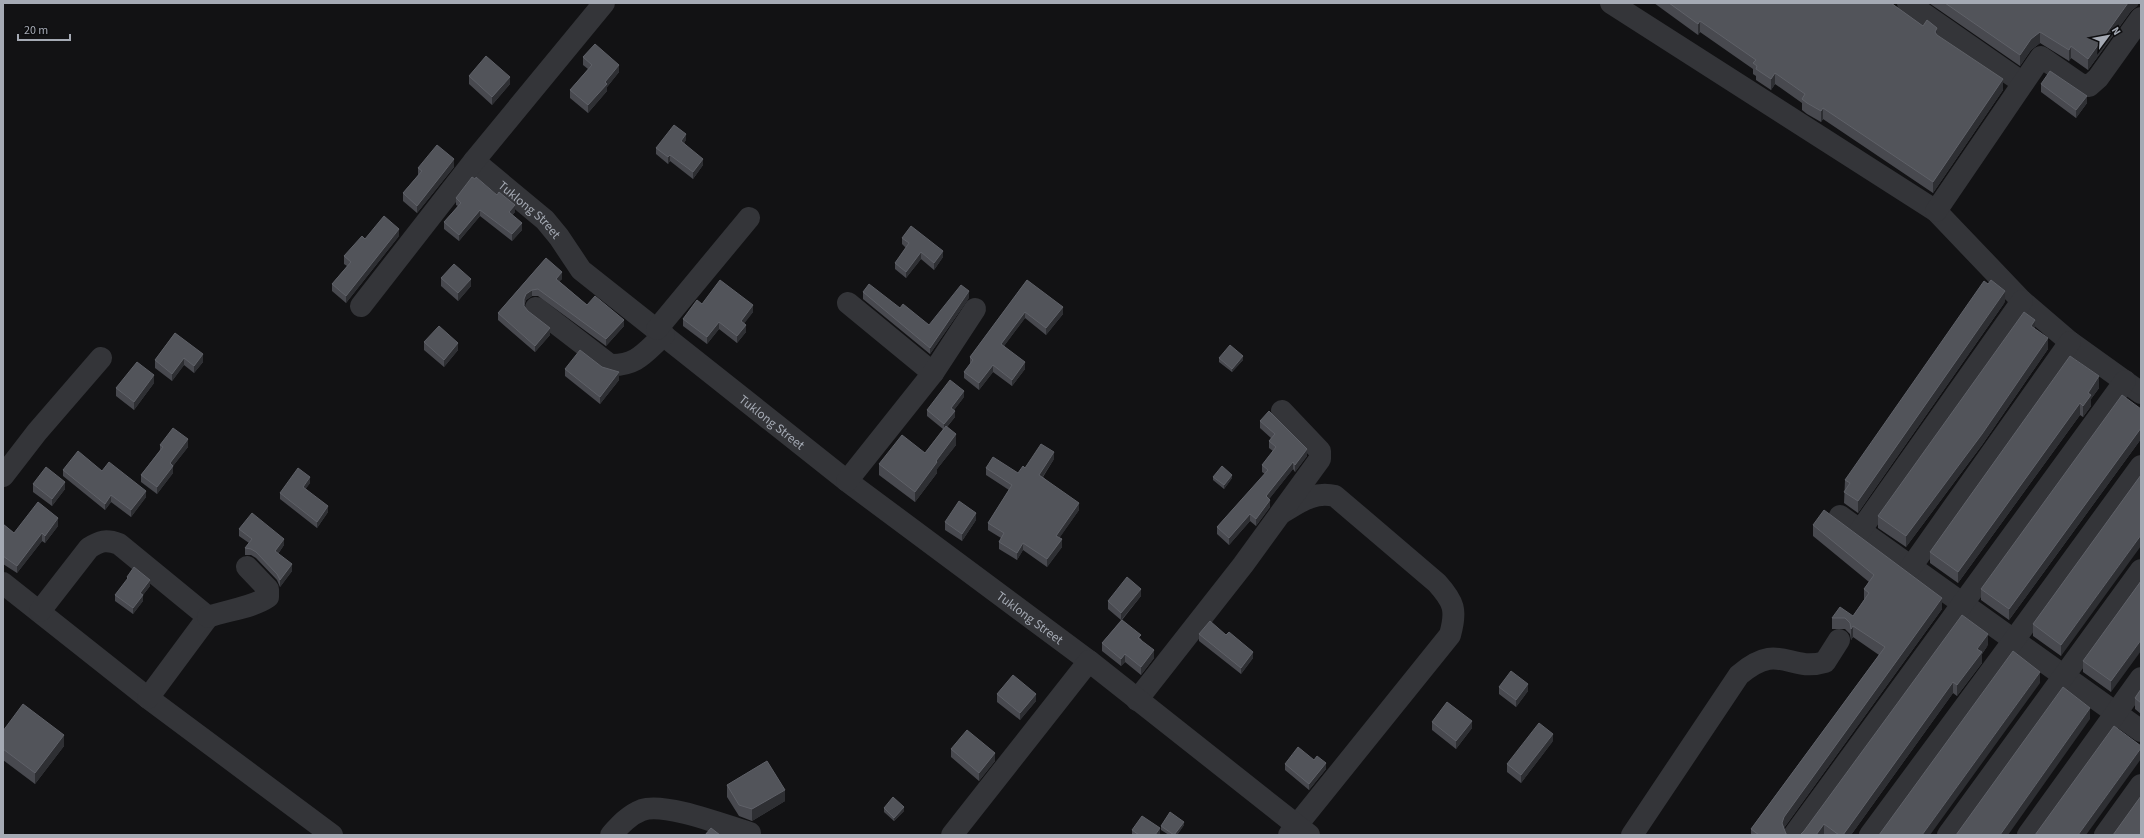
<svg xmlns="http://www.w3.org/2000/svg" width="2144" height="838" viewBox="0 0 2144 838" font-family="'Source Sans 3',sans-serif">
  <rect width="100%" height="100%" fill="#121214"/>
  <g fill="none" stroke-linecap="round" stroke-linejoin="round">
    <g stroke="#343539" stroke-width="22">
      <path d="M1611 3 1936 211 2022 301 2070 342 2141 393"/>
      <path d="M1908 3 2023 83"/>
      <path id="s1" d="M474 161 545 220 559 237 581 270 847 481 1089 661"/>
      <path d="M1936 211 2041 57 2080 84 2089 86 2098 78 2141 18"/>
      <path d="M848 303 933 373"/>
      <path d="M361 306 474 161 604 3"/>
      <path d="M536 308 610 365C637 366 645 352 664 335"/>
      <path d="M657 329 749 218"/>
      <path d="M3 476 37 432 101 358"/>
      <path d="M847 481 933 373 975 309"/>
      <path d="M1283 512C1300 502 1314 491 1335 496L1437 583C1454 602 1457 610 1450 635L1289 835"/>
      <path d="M1840 516 2141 731"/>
      <path d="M1860 531 2022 301"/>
      <path d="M1911 567 2070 342"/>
      <path d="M3 583 148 698 332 835"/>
      <path d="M40 611 89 548C100 541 106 539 119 544L208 617 148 698"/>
      <path d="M208 617C227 610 252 608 268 597V589L247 567"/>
      <path d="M1137 700 1243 565 1320 459V451L1282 411"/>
      <path d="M611 835C620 825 629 815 642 810 665 802 726 826 750 833"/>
      <path d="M952 835 1089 661 1309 835"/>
      <path d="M1632 835 1739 675C1780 640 1788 673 1825 662L1839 640"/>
      <path d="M1794 835 2125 381"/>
      <path d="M1870 835 2014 640 2141 466"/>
      <path d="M1948 835 2141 570"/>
      <path d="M2028 835 2141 678"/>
      <path d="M2105 835 2141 785"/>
    </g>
  </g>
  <path fill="#48494f" d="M1654 3H1891L1937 36 2003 90 1933 193 1823 119 1821 122 1807 114 1802 110V103L1775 84 1771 90 1756 80V76L1753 74V69L1700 32 1698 35Z
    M1929 3H2139L2137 6 2131 11 2088 70 2071 58 2069 61 2040 43 2031 50 2020 66Z
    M583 57 619 72 607 87V91L588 113 570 98V90L588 69 583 65Z
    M469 76 510 84 492 105 469 84Z
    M2041 84 2087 103 2076 118 2041 92Z
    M686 140 684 143 703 165 693 179 670 161 668 164 656 154V148Z
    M454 167 417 213 403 201V193L418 175V168Z
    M456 198 515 212 512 215 522 230 512 241 480 216 459 241 444 229V222L458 206 456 205Z
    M399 236 346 303 332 291V284L347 266 344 264V256Z
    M902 238 943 257 934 270 921 259 906 278 895 269V263L906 248 902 244Z
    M546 258 562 279 559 281 587 305 624 326 606 346 538 296H532L526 300 524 306 528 311 550 335 535 352 498 320V313Z
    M441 278 471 286 458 301 441 286Z
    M1027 280 1063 314 1046 335 1025 318 1004 346 1025 369 1012 386 993 372 979 390 964 378V372L970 364V357Z
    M863 292 900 308 929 325 969 298 930 354 863 299Z
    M2005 302 1858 513 1844 503 1845 480Z
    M702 304 753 312 744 323 746 332 737 343 719 329 707 344 683 326V319Z
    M2035 329 2048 349 1982 445 1906 547 1878 528V516Z
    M175 333 203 362 194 373 184 365 172 381 155 368V360Z
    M424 342 458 350 444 367 424 350Z
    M2070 356 2099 388 2091 399V406L2083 417 2080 415 1958 583 1930 563V552Z
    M1219 358 1243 360 1232 372 1219 362Z
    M602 367 619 380 600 404 565 376V369Z
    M154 383 134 410 116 396V388Z
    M964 397 954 410 955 417 947 427 956 445 937 469V473L915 502 879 475V464L925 453 943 429 927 416V410Z
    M2141 409V439L2009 620 1981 600V589Z
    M1260 421 1307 456 1295 472 1293 469 1269 499 1270 507 1256 526 1250 521 1229 545 1217 534V527L1265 474 1262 472V465L1273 451 1269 448V441L1271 438 1260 428Z
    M160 445 188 447 173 466V473L157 494 141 482V475L160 450Z
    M1054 459 1043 477 1079 510 1059 538 1062 547 1047 567 1023 550 1017 560 999 549V542L1001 538 988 530V523L1009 490 986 475V468L1018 473 1025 468Z
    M63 470 102 471 146 497 131 517 111 502 105 510 63 476Z
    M2141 475 2061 656 2033 636V624Z
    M1213 477 1232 478 1224 489 1213 480Z
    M310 483 305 489 328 512 317 528 280 499V493Z
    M33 484 65 489 52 506 33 492Z
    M976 520 962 541 945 530V522Z
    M3 524 14 533 58 526 45 543 42 541 17 573 3 564Z
    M1813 525 1942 609 1784 828 1786 834 1789 835H1751V829L1879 655 1853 637 1851 640 1850 634 1845 629H1832V618L1853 616 1864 600V589L1869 582 1813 536Z
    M239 529 284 545 278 554 292 571 280 587 277 580 256 558 251 555H245V548L249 543 239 536Z
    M127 577 150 586 143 595V601L133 614 115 601V595L127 580Z
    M2141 581 2111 692 2083 672V661Z
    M1141 596 1122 620 1141 639 1154 658 1141 675 1125 662 1121 666 1102 651V643L1121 620 1108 609V601Z
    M1199 634 1226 635 1253 658 1241 674 1199 641Z
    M1988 645 1982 654V663L1957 696 1953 693 1851 835H1800L1804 831Z
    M1499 687 1528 691 1516 707 1499 694Z
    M2141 689V714L2135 709V698Z
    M997 694 1036 701 1020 720 997 702Z
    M1432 722 1472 728 1456 749 1432 730Z
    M3 731 64 746 35 784 3 760Z
    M1553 741 1521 783 1507 772V764Z
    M951 749 995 761 979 781 951 757Z
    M1314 760 1326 769 1309 790 1285 770V764Z
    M727 785 785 801 752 821 739 816 727 797Z
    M884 808 904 811 894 821 884 812Z
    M1184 825 1177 835H1169L1161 830V826Z
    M1132 830 1160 835H1132Z"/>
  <path fill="#2e2f33" d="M2128 3H2139L2137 6 2131 11 2088 70V59Z
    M1700 21V32L1698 35V24Z
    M1937 28V39L1935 32Z
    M2040 32V43L2031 50 2020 66V55L2031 39Z
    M2071 46V58L2069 61V50Z
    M619 65V72L607 87V91L588 113V105L605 82Z
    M1775 73V84L1771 90V79Z
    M510 77V84L492 105V97Z
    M2003 79V90L1933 193V182Z
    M2087 96V103L2076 118V110Z
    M1823 108V119L1821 122V111Z
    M686 134V140L681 147V141Z
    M670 155V161L668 164V157Z
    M454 159V167L417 213V206Z
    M703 159V165L693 179V172Z
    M515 205V212L509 219V212Z
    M480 210V216L459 241V235Z
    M522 223V230L512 241V234Z
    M399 229V236L346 303V296Z
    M943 251V257L934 270V263Z
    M921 252V259L906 278V272Z
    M562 272V279L556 285V279Z
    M471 279V286L458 301V293Z
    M532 290V296L526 300 524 306V299L526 294Z
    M969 291V298L930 354V348Z
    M2005 291V302L1858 513V501Z
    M753 305V312L741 328V321Z
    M1063 307V314L1046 335V328Z
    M1025 312V318L1001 350V344Z
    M624 320V326L606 346V339Z
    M2035 320V331L2031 326Z
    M719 322V329L707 344V337Z
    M746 325V332L737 343V336Z
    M550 328V335L535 352V346Z
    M2048 338V349L1982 445 1906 547V536Z
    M458 343V350L444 367V360Z
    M203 354V362L194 373V366Z
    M1243 356V360L1232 372V369Z
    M184 358V365L172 381V374Z
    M1025 362V369L1012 386V380Z
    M993 365V372L979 390V383Z
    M619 372V380L600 404V397Z
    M154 375V383L134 410V402Z
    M2099 376V388L2091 399V406L2083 417V406L2088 393Z
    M964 391V397L951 414V408Z
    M2080 403V415L1958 583V572Z
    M955 411V417L944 430V424Z
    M2141 428V439L2009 620V609Z
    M956 434V445L937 469V473L915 502V492L936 461Z
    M188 439V447L173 466V473L157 494V487L170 463Z
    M1307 449V456L1295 472V465Z
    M1054 452V459L1039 482V475Z
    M1293 462V469L1266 503V496Z
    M1232 475V478L1224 489V485Z
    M310 477V483L303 493V487Z
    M65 482V489L52 506V499Z
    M146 491V497L131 517V510Z
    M111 495V502L105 510V504Z
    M1270 500V507L1256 526V519Z
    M1079 503V510L1056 543V536Z
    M328 506V512L317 528V522Z
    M976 513V520L962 541V534Z
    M1250 514V521L1229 545V538Z
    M58 518V526L45 543V536Z
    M42 533V541L17 573V566Z
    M2141 535V546L2061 656V645Z
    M284 539V545L275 558V551Z
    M1062 539V547L1047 567V559Z
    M1023 543V550L1017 560V553Z
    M292 564V571L280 587V580Z
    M150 580V586L143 595V601L133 614V608L140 593Z
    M1141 589V596L1121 620V613Z
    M1942 598V609L1784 828 1782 823 1784 817Z
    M1853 626V637L1851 640V629Z
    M1988 634V645L1982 654V663L1957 696V685L1977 649Z
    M2141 640V651L2111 692V681Z
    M1154 650V658L1141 675V667Z
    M1253 652V658L1241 674V668Z
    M1125 654V662L1121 666V659Z
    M2040 672V683L1930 835H1922Z
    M1953 682V693L1851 835H1843Z
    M1528 684V691L1516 707V700Z
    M1036 694V701L1020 720V713Z
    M2090 708V719L2008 835H2000Z
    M1472 721V728L1456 749V741Z
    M1553 734V741L1521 783V775Z
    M64 735V746L35 784V773Z
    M2141 748V759L2086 835H2078Z
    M995 753V761L979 781V773Z
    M1326 763V769L1309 790V784Z
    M785 790V801L752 821V809Z
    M904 807V811L894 821V818Z
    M1184 822V825L1177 835H1174Z
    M1824 824V835H1816Z
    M1160 828V835H1155Z"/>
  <path fill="#52545a" stroke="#5f6168" d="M1669 3H1891L1923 26 1927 20 1937 28 1935 32 1937 35 2003 79 1933 182 1823 108 1821 111 1807 103 1802 99 1805 94 1775 73 1771 79 1756 69 1757 66 1753 63 1756 60 1700 21 1698 24Z
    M1945 3H2128L2088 59 2071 46 2069 50 2040 32 2031 39 2020 55Z
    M595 44 619 65 605 82 607 84 588 105 570 90 592 65 583 57Z
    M486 56 510 77 492 97 469 76Z
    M2050 71 2087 96 2076 110 2041 84Z
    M674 125 686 134 681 141 703 159 693 172 670 155 668 157 656 148Z
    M437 145 454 159 417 206 403 193 422 171 418 168Z
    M472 177 475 179 476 177 497 195 499 192 515 205 509 212 522 223 512 234 480 210 459 235 444 222 461 203 456 198Z
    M384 216 399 229 346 296 332 284 351 262 344 256 362 236 365 239Z
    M911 226 943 251 934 263 921 252 906 272 895 263 909 243 902 238Z
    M546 258 562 272 556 279 587 305 595 296 624 320 606 339 538 289 532 290 526 294 524 299V306L528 311 550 328 535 346 498 313Z
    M454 264 471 279 458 293 441 278Z
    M720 280 753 305 741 321 746 325 737 336 719 322 707 337 683 319 697 300 702 304Z
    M1027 280 1063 307 1046 328 1025 312 1001 344 1025 362 1012 380 993 365 979 383 964 372 973 360 970 357Z
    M1991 280 2005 291 1858 501 1844 492 1850 483 1845 480 1984 281 1988 284Z
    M869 284 900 308 903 304 929 325 961 285 969 291 930 348 863 292Z
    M2024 312 2035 320 2031 326 2048 338 1982 434 1906 536 1878 516Z
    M439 326 458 343 444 360 424 342Z
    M175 333 203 354 194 366 184 358 172 374 155 360Z
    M1230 345 1243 356 1232 369 1219 358Z
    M580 350 602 367 619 372 600 397 565 369Z
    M2070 356 2099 376 2088 393 2091 395 2083 406 2080 403 1958 572 1930 552Z
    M137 362 154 375 134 402 116 388Z
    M950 380 964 391 951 408 955 411 944 424 927 410Z
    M2122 395 2141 409V428L2009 609 1981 589Z
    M1269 411 1307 449 1295 465 1293 462 1266 496 1270 500 1256 519 1250 514 1229 538 1217 527 1268 470 1262 465 1276 447 1269 441 1275 434 1260 421Z
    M946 426 956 434 936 461 937 462 915 492 879 464 902 435 925 453Z
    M173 428 188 439 170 463 173 466 157 487 141 475 163 447 160 445Z
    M1041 444 1054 452 1039 475 1079 503 1056 536 1062 539 1047 559 1023 543 1017 553 999 542 1004 533 988 523 1012 485 986 468 993 457 1018 473 1023 466 1025 468Z
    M78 451 102 471 109 462 146 491 131 510 111 495 105 504 63 470Z
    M1222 466 1232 475 1224 485 1213 477Z
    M46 467 65 482 52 499 33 484Z
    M298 468 310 477 303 487 328 506 317 522 280 493Z
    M2141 475V535L2061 645 2033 624Z
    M959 501 976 513 962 534 945 522Z
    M38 502 58 518 45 536 42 533 17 566 3 556V524L14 533Z
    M1824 510 1942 598 1784 817 1782 823 1786 834 1789 835H1759L1751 829 1885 647 1853 626 1851 629 1850 623 1845 618H1832L1840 607 1853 616 1869 593 1864 589 1874 575 1813 525Z
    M252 513 284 539 275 551 292 564 280 580 277 574 256 552 251 549 245 548 252 539 239 529Z
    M134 567 150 580 140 593 143 595 133 608 115 595 128 578 127 577Z
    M1127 577 1141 589 1121 613 1108 601Z
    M2141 581V640L2111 681 2083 661Z
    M1962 615 1988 634 1977 649 1982 652 1957 685 1953 682 1843 835H1839L1824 824 1816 835H1800L1804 831Z
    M1122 620 1141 635 1138 638 1154 650 1141 667 1125 654 1121 659 1102 643Z
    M1210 621 1226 635 1229 632 1253 652 1241 668 1199 634Z
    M2013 651 2040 672 1922 835H1879Z
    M1511 671 1528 684 1516 700 1499 687Z
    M1013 675 1036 694 1020 713 997 694Z
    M2063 687 2090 708 2000 835H1956Z
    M2141 689V703L2135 698Z
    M1447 702 1472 721 1456 741 1432 722Z
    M23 704 64 735 35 773 3 749V731Z
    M1539 723 1553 734 1521 775 1507 764Z
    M2114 726 2141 746V748L2078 835H2035Z
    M967 730 995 753 979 773 951 749Z
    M1298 747 1314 760 1317 756 1326 763 1309 784 1285 764Z
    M767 761 785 790 752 809 739 805 727 785Z
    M2141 796V835H2113Z
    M893 797 904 807 894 818 884 808Z
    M1170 812 1184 822 1174 835 1161 826Z
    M1142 816 1160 828 1155 835H1139L1132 830Z
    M711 828 720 835H705Z"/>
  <g text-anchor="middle" stroke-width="4" stroke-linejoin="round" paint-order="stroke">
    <g font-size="13" fill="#a5aab4" stroke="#0d0d0f">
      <text dy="5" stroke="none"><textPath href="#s1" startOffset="74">Tuklong Street</textPath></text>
      <text dy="5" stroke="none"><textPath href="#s1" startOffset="398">Tuklong Street</textPath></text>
      <text dy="5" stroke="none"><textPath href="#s1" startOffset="722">Tuklong Street</textPath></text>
    </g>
  </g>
  <rect width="2144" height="838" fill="none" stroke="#a5aab4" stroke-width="8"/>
  <g transform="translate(2108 36) rotate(58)" stroke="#0d0d0f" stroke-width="3" paint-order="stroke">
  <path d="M0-3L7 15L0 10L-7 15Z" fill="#a5aab4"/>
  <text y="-6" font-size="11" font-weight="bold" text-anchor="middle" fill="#a5aab4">N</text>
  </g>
  <path d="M18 34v6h52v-6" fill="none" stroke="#a5aab4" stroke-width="2"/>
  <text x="24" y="34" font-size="12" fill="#a5aab4" stroke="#0d0d0f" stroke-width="3" paint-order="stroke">20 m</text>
</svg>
